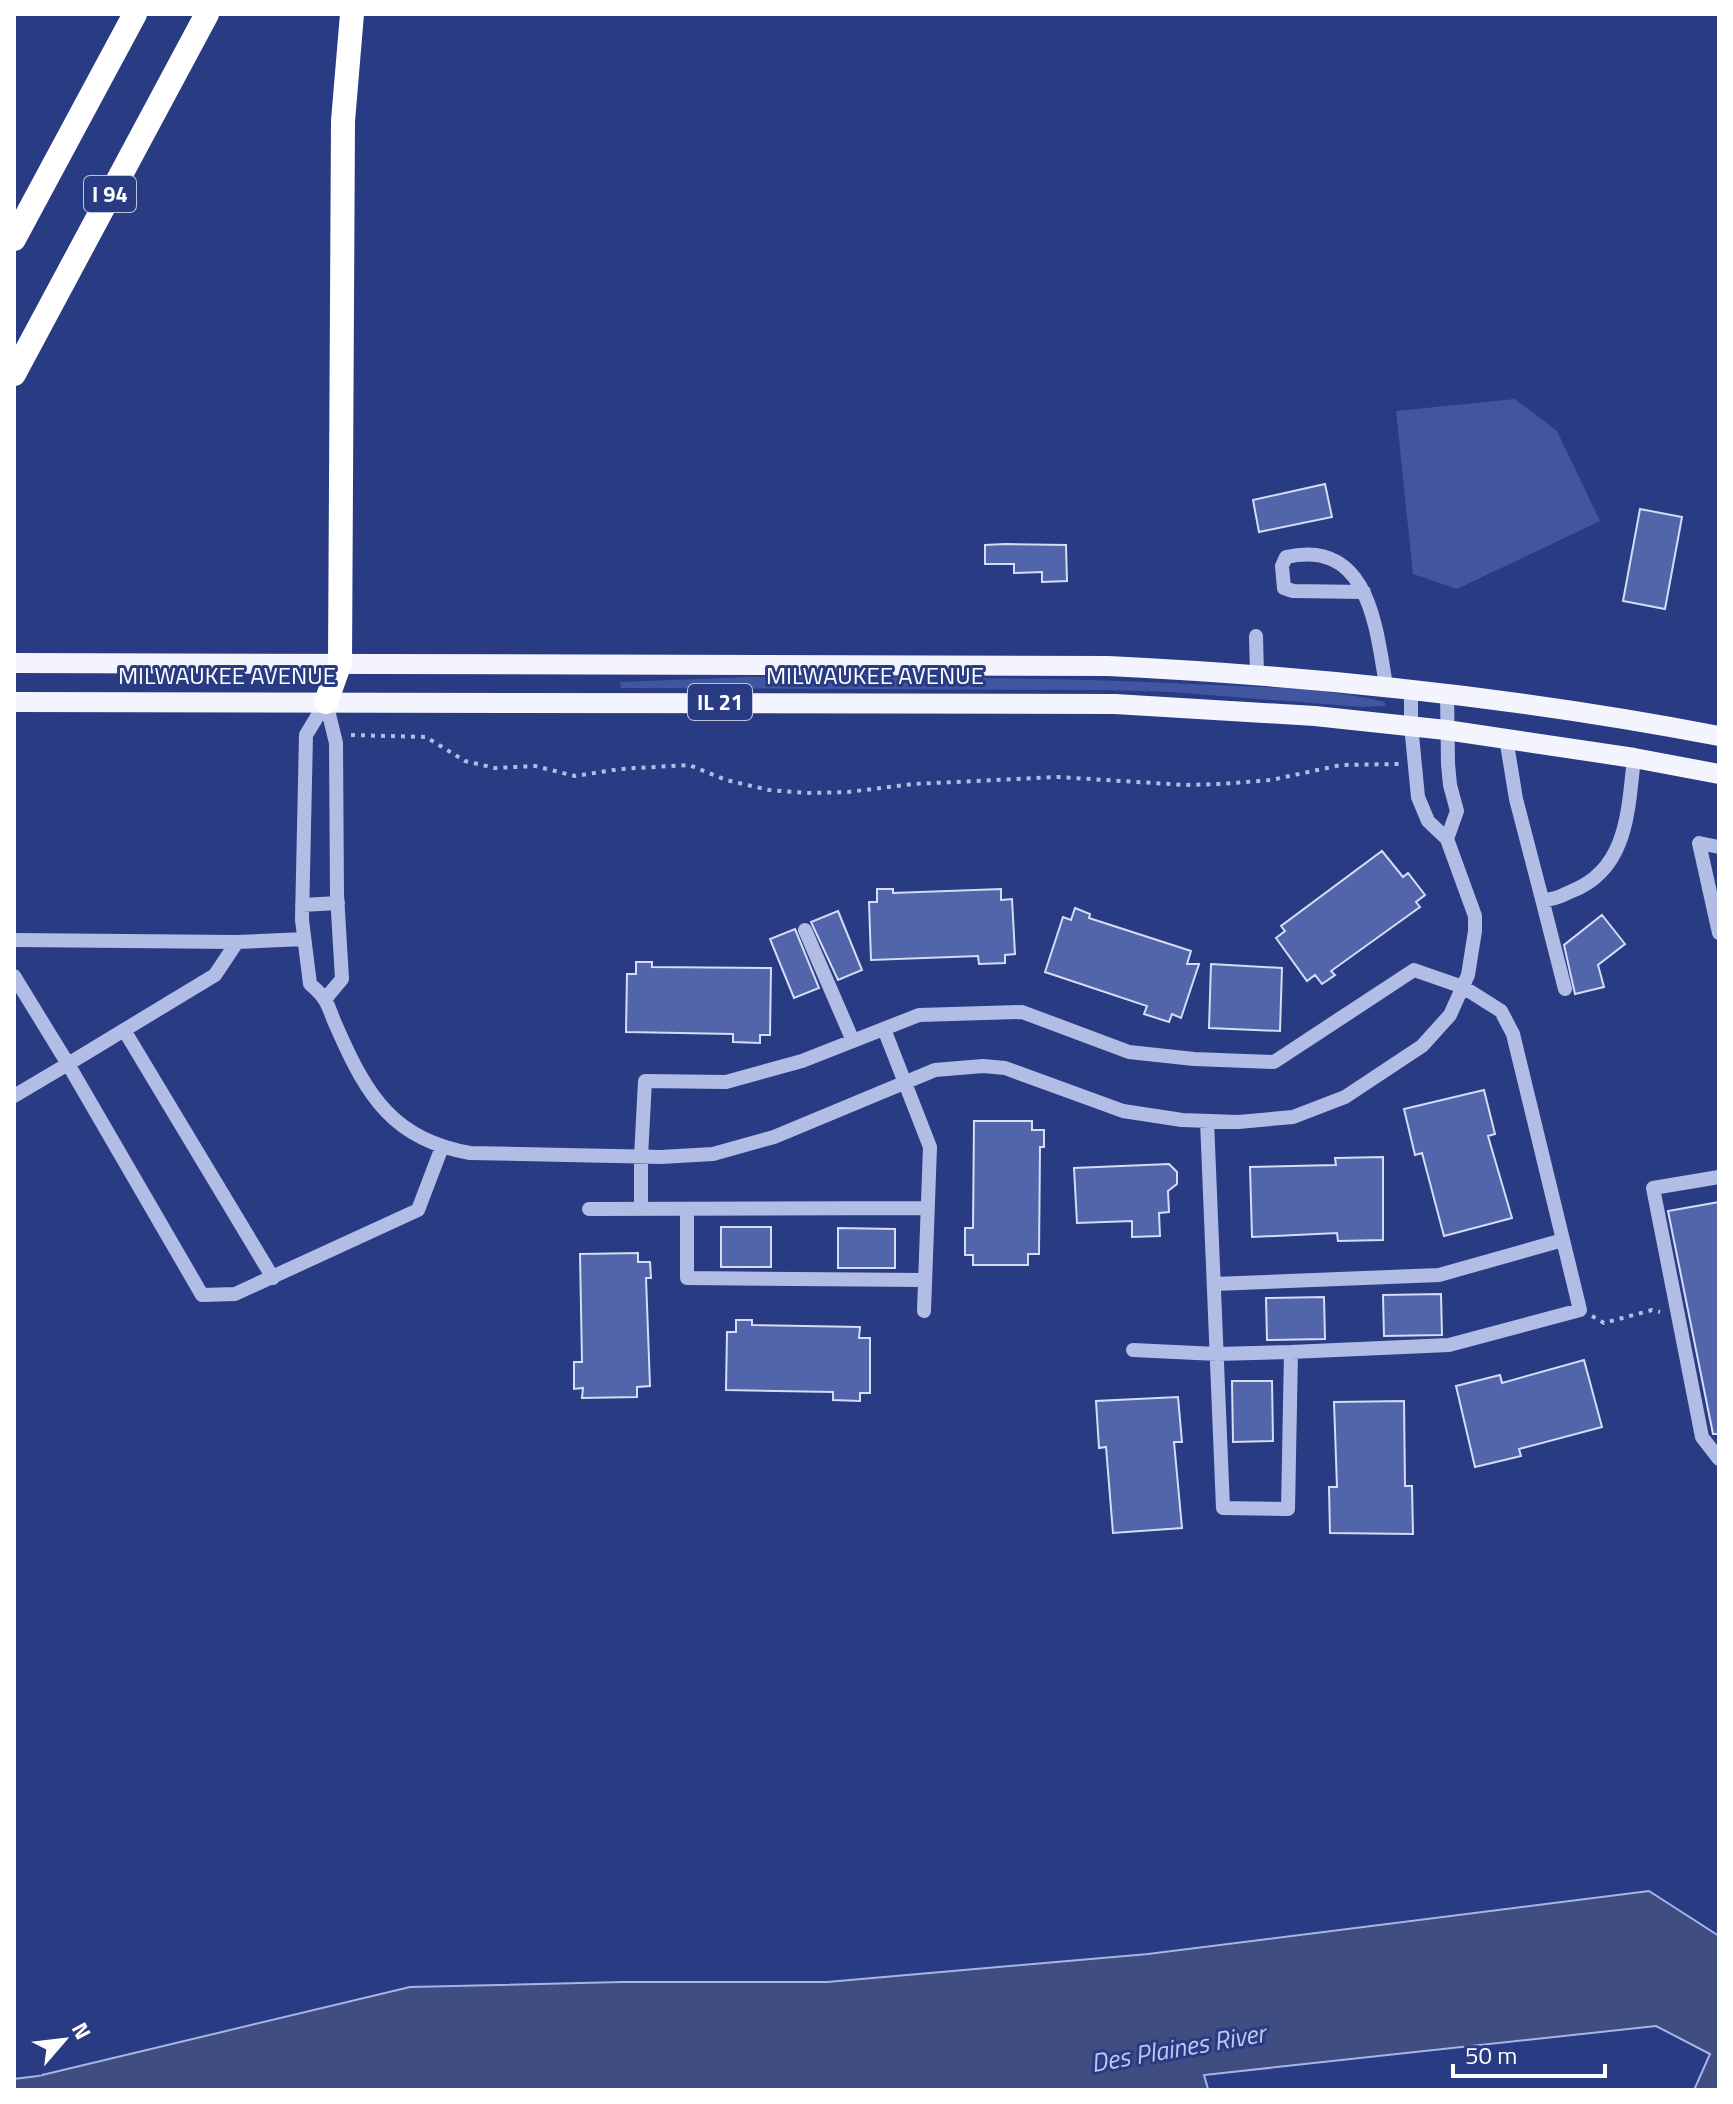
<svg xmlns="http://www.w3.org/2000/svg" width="1733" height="2104" viewBox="0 0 1733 2104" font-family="'Titillium Web',sans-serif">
  <rect width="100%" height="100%" fill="#293b82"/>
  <path fill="#4155a0" d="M1515 399 1557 431 1600 521 1457 589 1413 574 1396 411Z
    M750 677C897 678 1045 676 1192 684 1256 687 1323 687 1385 702V706L1362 707 1171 692 1103 690 621 688 620 682Z"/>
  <path fill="#404d81" stroke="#a7b5e6" stroke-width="2" d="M1649 1891 1719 1936V2090H1694L1710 2054 1656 2026 1204 2075 1208 2089 1230 2090H14V2079L38 2076 410 1987 622 1982H827L1148 1954Z"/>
  <path fill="#5264aa" stroke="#d5dcf5" stroke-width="2" d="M1325 484 1332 517 1259 532 1253 500Z
    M1640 509 1682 517 1665 609 1623 601Z
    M1005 544 1066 545 1067 581 1042 582V572L1014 573V564H985V545Z
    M1382 851 1403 877 1408 873 1425 895 1416 902 1420 907 1331 971 1335 975 1322 984 1315 975 1307 981 1276 938 1285 931 1281 926Z
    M877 889H893V893L1001 889V900L1012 899 1015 954 1005 955V963L979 964 978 956 871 960 869 902H877Z
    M1075 908 1090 914 1089 918 1191 951 1187 964H1199L1181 1018 1172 1014 1169 1022 1144 1014 1147 1006 1045 972 1063 917 1071 920Z
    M838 911 862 970 838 980 811 922Z
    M1602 915 1625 944 1598 965 1604 987 1575 994 1564 945Z
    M795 929 819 988 794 998 770 939Z
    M636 962H652V967L771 968 770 1035H760V1043L733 1042V1034L626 1032 627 974H636Z
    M1211 964 1282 968 1280 1031 1209 1028Z
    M1484 1090 1495 1134 1488 1136 1512 1218 1444 1236 1422 1153 1415 1155 1404 1109Z
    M974 1121H1032V1130H1044V1147H1040L1039 1254H1028V1265H973V1255H965V1228H973Z
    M1383 1157V1240L1338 1241 1337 1233 1252 1237 1250 1167 1336 1165 1335 1158Z
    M1169 1164 1177 1172V1184L1168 1191 1169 1212 1159 1213 1160 1236 1132 1237V1221L1077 1223 1074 1168Z
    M1719 1202V1434H1713L1668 1211Z
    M721 1227H771V1267H721Z
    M838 1228 895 1229V1268H838Z
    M638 1253V1262H650L651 1278H646L650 1386 637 1387V1397L582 1398 583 1388 574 1389V1362H582L580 1254Z
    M1441 1294 1442 1335 1384 1336 1383 1295Z
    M1324 1297 1325 1339 1267 1340 1266 1298Z
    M736 1320H752V1325L860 1327 859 1338H870V1393H860V1401L833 1400V1392L726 1390 727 1332H736Z
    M1584 1360 1602 1427 1519 1449 1521 1456 1475 1467 1456 1386 1500 1375 1502 1383Z
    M1232 1381H1272L1273 1441 1233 1442Z
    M1178 1397 1182 1442H1174L1182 1528 1113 1533 1106 1447 1099 1448 1096 1401Z
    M1404 1401 1405 1486H1412L1413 1534 1330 1533 1329 1487H1337L1334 1402Z"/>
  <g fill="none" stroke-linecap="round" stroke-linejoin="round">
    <path stroke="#b2bde6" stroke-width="4" stroke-dasharray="4 6" stroke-linecap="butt" d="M351 735 426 737 465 761 495 768 535 766 575 776 620 769 689 765 726 780 769 790 806 793 848 792 913 784 1058 777 1185 785 1220 784 1271 780 1341 765 1401 764
      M1592 1316 1604 1323 1652 1310 1660 1312"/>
    <path stroke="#b2bde6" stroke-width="14" d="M1364 592 1293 591 1284 588 1282 566 1286 557C1369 538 1376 627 1386 685
      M1256 636 1257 674
      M1447 692 1448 764 1450 785 1457 811 1447 839
      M326 702 306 735 302 920 310 984C331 1002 327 1007 338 1030 367 1096 394 1140 470 1153L661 1157 713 1154 774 1137 935 1070 983 1066 1005 1068 1123 1111 1182 1120 1238 1122 1293 1117 1345 1097 1422 1046 1450 1015 1468 975 1475 931V916L1447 839 1428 821 1418 797 1411 725V688
      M326 702 336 743 337 895 342 979 326 998
      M1506 738 1516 799 1542 899C1553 901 1562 895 1572 891 1628 869 1628 810 1634 758
      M1719 847 1699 843 1719 933
      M1542 899 1565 989
      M302 905 338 903
      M805 930 853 1041
      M14 940 237 942 304 939
      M14 976 68 1064 215 975 237 942
      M884 1029 930 1147 924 1311
      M124 1030 273 1278
      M14 1096 68 1064 202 1295 235 1294 418 1210 442 1147
      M1719 1177 1653 1188 1702 1437 1719 1459
      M589 1209 928 1208
      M641 1209V1157L645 1081 726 1082 802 1061 919 1015 1022 1012 1129 1052 1194 1059 1274 1062 1414 970 1463 987 1501 1011 1513 1034 1580 1310 1449 1345 1291 1352 1288 1509 1223 1508 1207 1121
      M687 1209V1278L925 1280
      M1214 1284 1439 1275 1563 1240
      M1133 1350 1217 1354 1291 1352"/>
    <path stroke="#f3f4fd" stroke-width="20" d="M14 663 1108 666C1314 676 1517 697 1719 736
      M14 702 1115 704 1315 716 1446 730 1634 758 1719 774"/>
    <path stroke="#fff" stroke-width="24" d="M14 239 135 14
      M14 374 207 14
      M326 702 340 663 343 121 352 14"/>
  </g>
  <g text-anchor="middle" stroke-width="6" stroke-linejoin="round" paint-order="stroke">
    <g fill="#293b82" stroke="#bfc4da" stroke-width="2">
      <rect x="84" y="176" width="52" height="36" rx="6"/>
      <rect x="688" y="684" width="64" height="36" rx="6"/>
    </g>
    <g font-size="22" font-weight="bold" fill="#fff">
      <text x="110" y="202">I 94</text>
      <text x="720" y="710">IL 21</text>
    </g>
    <g font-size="24" fill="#fff" stroke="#293b82">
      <text x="227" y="684">MILWAUKEE AVENUE</text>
      <text x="875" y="684">MILWAUKEE AVENUE</text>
    </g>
    <g font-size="26" font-style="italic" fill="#bec8ed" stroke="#293b82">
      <text transform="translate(1178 2048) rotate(-10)" y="9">Des Plaines River</text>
    </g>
  </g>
  <rect width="1733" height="2104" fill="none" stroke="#ffffff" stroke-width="32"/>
  <g transform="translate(64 2040) rotate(62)" stroke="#293b82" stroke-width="6" paint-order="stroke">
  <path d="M0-6L14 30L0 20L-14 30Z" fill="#ffffff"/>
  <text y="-12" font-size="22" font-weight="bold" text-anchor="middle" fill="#ffffff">N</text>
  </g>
  <path d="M1453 2064v12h152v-12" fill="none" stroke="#ffffff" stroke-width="4"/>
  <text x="1465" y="2064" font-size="24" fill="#ffffff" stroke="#293b82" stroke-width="6" paint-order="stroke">50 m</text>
</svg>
